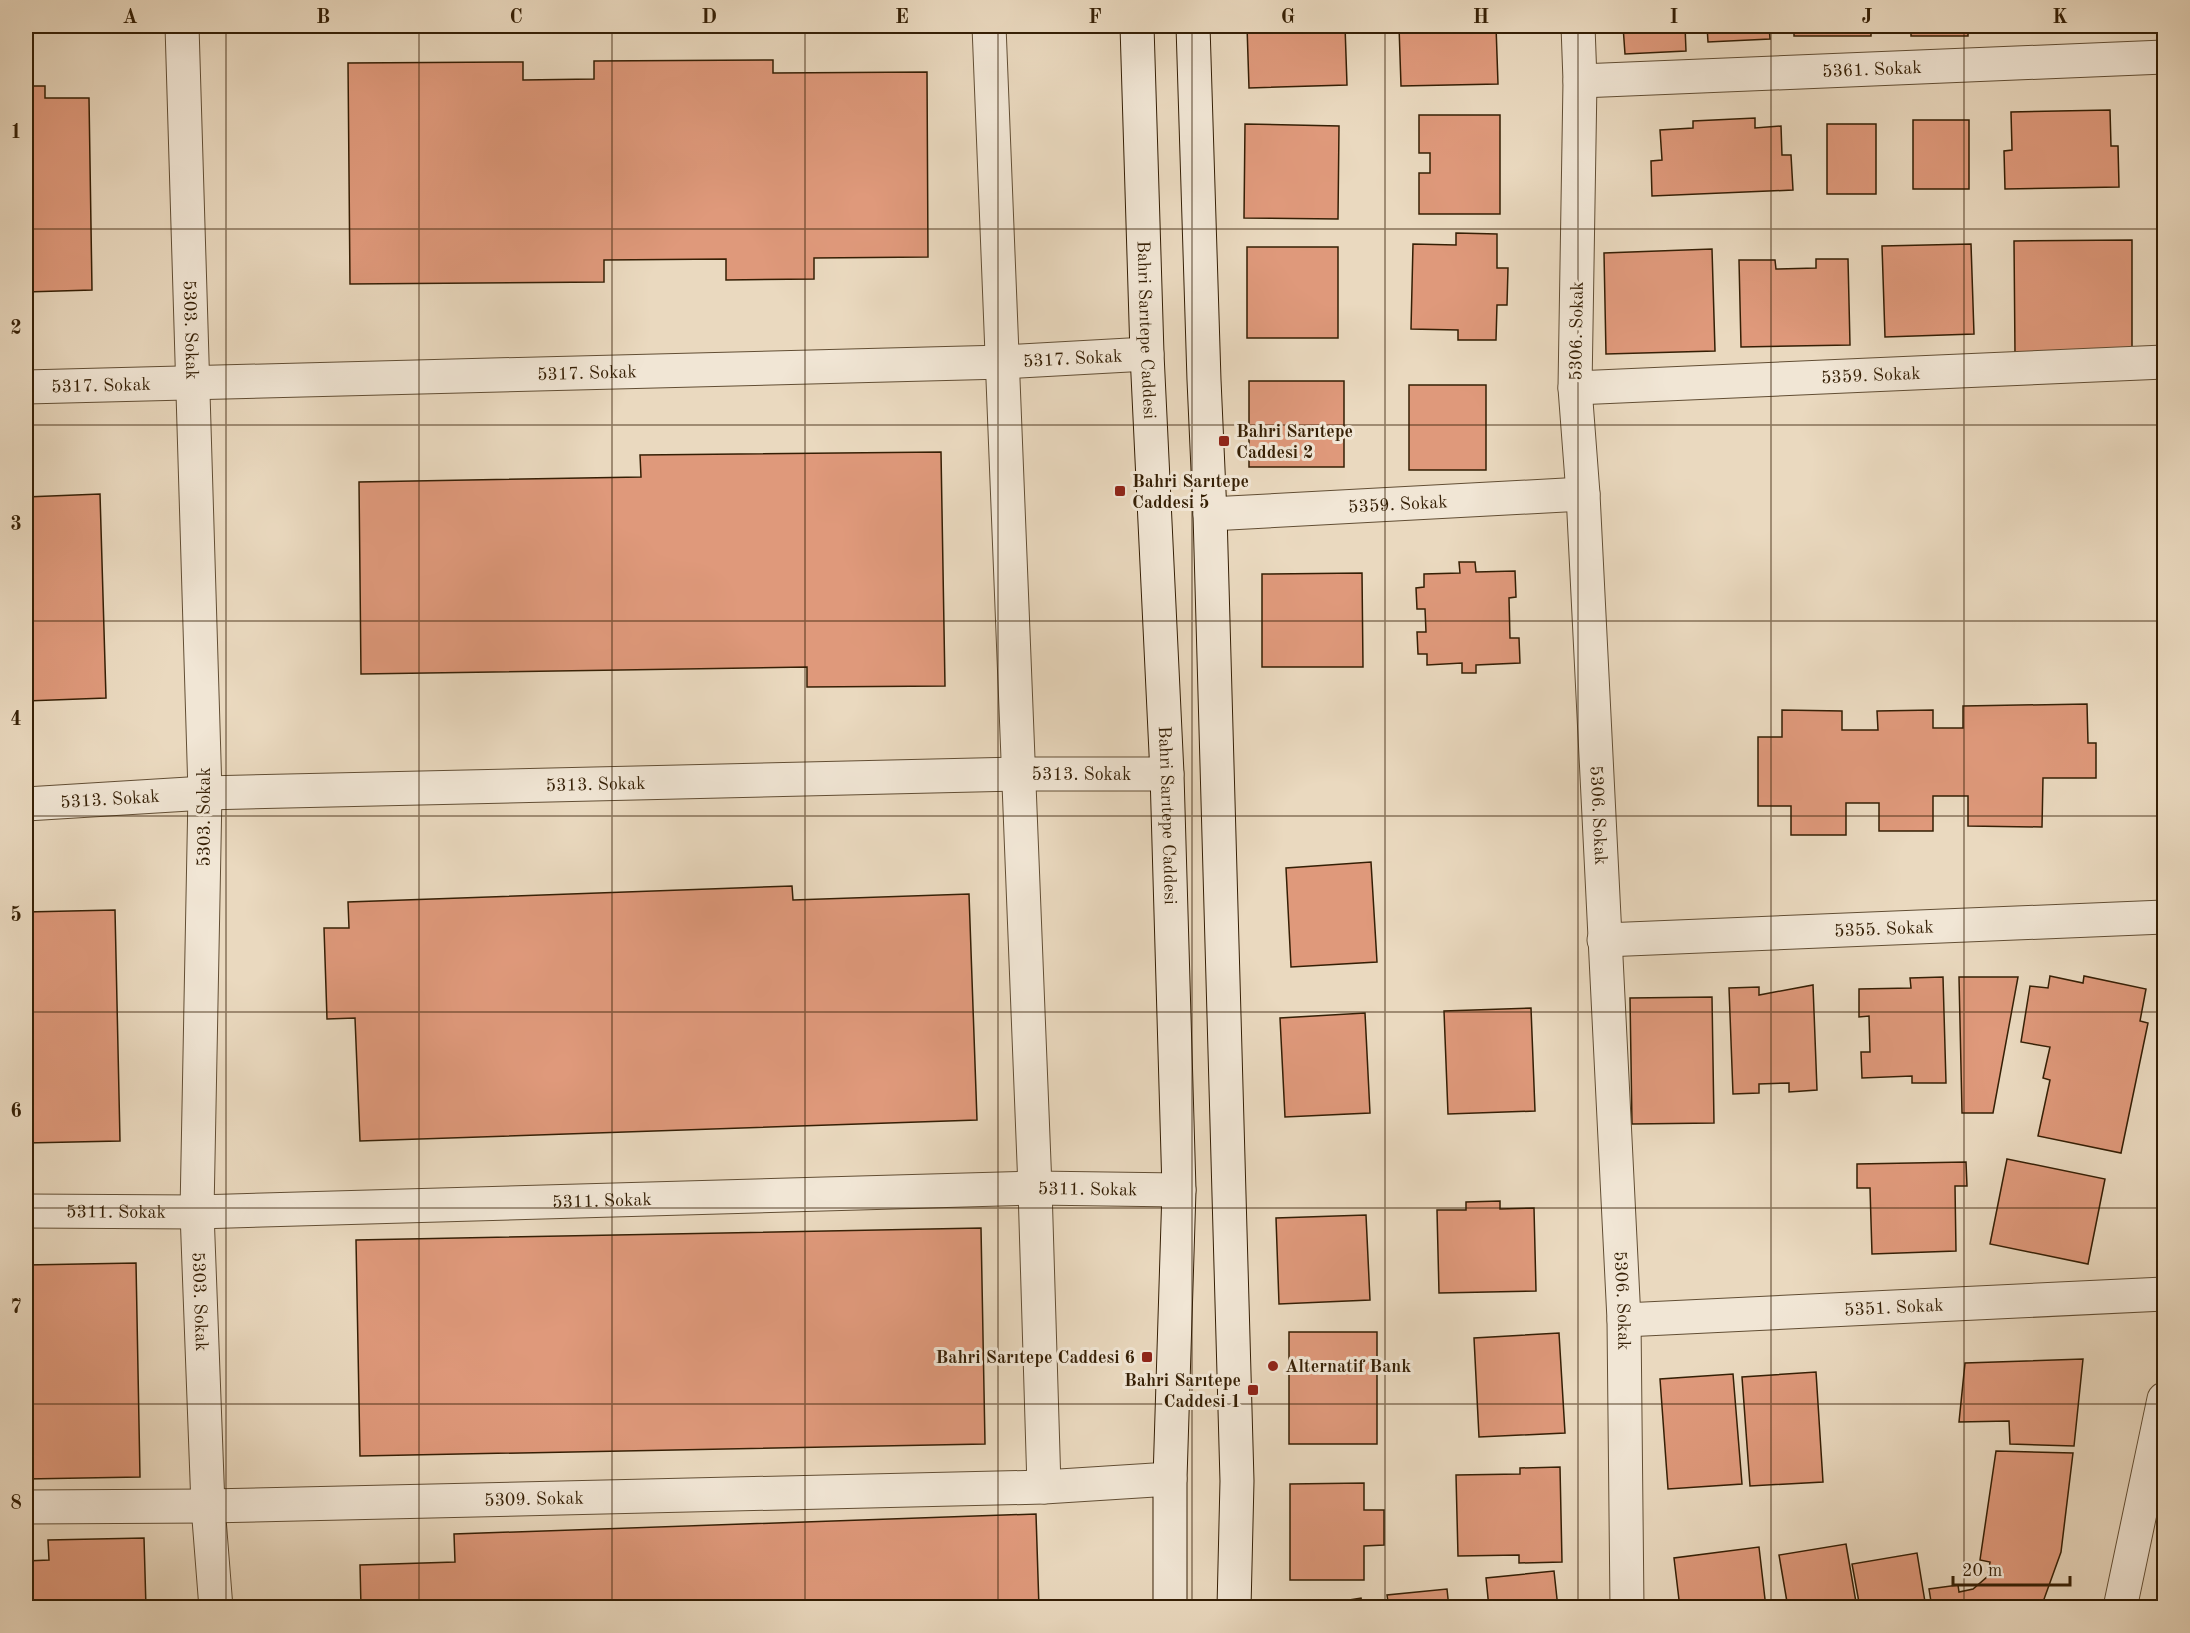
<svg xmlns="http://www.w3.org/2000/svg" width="2190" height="1633" viewBox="0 0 2190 1633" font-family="'Old Standard TT',serif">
  <rect width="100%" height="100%" fill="#ead9bf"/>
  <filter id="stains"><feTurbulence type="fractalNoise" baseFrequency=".00333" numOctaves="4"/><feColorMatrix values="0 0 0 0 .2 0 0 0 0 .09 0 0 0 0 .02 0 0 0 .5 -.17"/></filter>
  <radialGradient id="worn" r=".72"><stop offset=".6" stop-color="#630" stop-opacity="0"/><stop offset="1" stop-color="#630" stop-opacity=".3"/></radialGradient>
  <path fill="#df997b" stroke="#351f05" stroke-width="1.5" d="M1247 26H1345L1347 85 1249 88Z
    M1399 26H1496L1498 84 1401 86Z
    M1623 26H1685L1686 51 1625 54Z
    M1707 26H1769L1770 39 1708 42Z
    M1794 26H1871V36H1794Z
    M1911 26H1968V36H1911Z
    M1999 26H2119L1999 32Z
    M773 60V73L927 72 928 257 814 258V279L726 280V259L604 260V282L350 284 348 63 523 62V80L594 79V61Z
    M26 86H45V98H89L92 290 26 292Z
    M2110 110 2111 146H2118L2119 187 2005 189 2004 151 2012 150 2011 112Z
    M1419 115H1500V214H1419V173H1430V153H1419Z
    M1755 118V128L1781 126 1782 155H1791L1793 190 1652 196 1651 161 1662 160 1660 130 1693 128V121Z
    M1913 120H1969V189H1913Z
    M1245 124 1339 126 1338 219 1244 218Z
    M1827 124H1876V194H1827Z
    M1456 233 1497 234V268H1508L1507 305H1497L1496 340H1458V330L1411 329 1413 244 1456 245Z
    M2132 240V354H2015L2014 241Z
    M1971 244 1974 334 1885 337 1882 246Z
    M1247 247H1338V338H1247Z
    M1712 249 1715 351 1606 354 1604 253Z
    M1816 259H1848L1850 345 1741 347 1739 260H1775L1776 269 1816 268Z
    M1249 381H1344V467H1249Z
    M1409 385H1486V470H1409Z
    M941 452 945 686 807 687V667L361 674 359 482 641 477 640 455Z
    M100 494 106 698 26 701V497Z
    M1459 562H1475L1476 572 1515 571 1516 597 1509 598 1510 638H1519L1520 663 1476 665V673H1462V663L1427 665V654H1418L1417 632H1426L1425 609H1417L1416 588 1424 587V574L1460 573Z
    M1362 573 1363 667H1262V574Z
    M2087 704 2088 743H2096V778H2043L2042 827 1968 826V796H1933V831H1879V803H1846V835H1791V806H1758V737H1782V710L1842 711V730H1878L1877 711 1933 710V728H1963V706Z
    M1371 862 1377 962 1291 967 1286 868Z
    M792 886 793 900 969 894 977 1120 360 1141 355 1018 327 1019 324 928H349L348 902Z
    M115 910 120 1141 26 1143V912Z
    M2050 976 2083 983 2084 976 2146 989 2140 1021 2148 1023 2121 1153 2038 1136 2050 1080 2043 1078 2050 1047 2021 1042 2030 986 2048 988Z
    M1943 977 1946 1083H1912V1076L1862 1078 1861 1052H1870L1869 1016 1859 1017V989L1911 988 1910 978Z
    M1959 977H2018L1993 1113H1962Z
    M1813 985 1817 1090 1789 1092V1083L1759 1084V1093L1733 1094 1729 988 1759 987V995Z
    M1712 997 1714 1123 1632 1124 1630 998Z
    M1531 1008 1535 1111 1448 1114 1444 1011Z
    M1365 1013 1370 1113 1285 1117 1280 1018Z
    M2007 1159 2105 1179 2088 1264 1990 1244Z
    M1966 1162 1967 1186H1955L1956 1251 1872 1254 1870 1188H1857V1164Z
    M1500 1201V1209L1534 1208 1536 1291 1439 1293 1437 1210H1466V1202Z
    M1366 1215 1370 1300 1279 1304 1276 1218Z
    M981 1228 985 1444 360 1456 356 1240Z
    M136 1263 140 1477 26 1479V1265Z
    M1289 1332H1377V1444H1289Z
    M1559 1333 1565 1433 1479 1437 1474 1338Z
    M2083 1359 2074 1446 2010 1444 2009 1421 1959 1422 1965 1363Z
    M1816 1372 1823 1482 1750 1486 1742 1377Z
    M1733 1374 1742 1484 1668 1489 1660 1379Z
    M1996 1451 2073 1453 2061 1552 2043 1602 2039 1608H1932L1929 1589 1958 1585 1959 1592 1973 1589 1988 1576 1990 1562 1980 1560Z
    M1560 1467 1562 1562 1519 1563V1555L1458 1556 1456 1475 1520 1474V1468Z
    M1364 1483V1510H1384V1545L1364 1546V1580H1290V1484Z
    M1036 1514 1039 1608H361L360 1565 455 1562 454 1534Z
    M144 1538 146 1608H26V1561L49 1560 48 1540Z
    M1846 1544 1857 1608H1788L1779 1555Z
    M1759 1547 1766 1608H1680L1674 1558Z
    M1917 1553 1926 1608H1860L1852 1564Z
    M1554 1571 1558 1608H1489L1486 1578Z
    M1447 1589 1449 1608H1389L1387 1595Z
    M1361 1598 1363 1608H1324V1604Z"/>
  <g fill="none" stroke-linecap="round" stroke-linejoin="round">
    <defs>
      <g id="minor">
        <path id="s1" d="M182 26 205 793 197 1212 208 1506 216 1608"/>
        <path d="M989 26 1035 1188 1044 1487"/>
        <path id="s2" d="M1578 26 1580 81 1575 388 1583 494 1624 1320 1627 1608"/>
        <path id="s3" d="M1580 81 2164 57"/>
        <path id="s4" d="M26 387 1004 362 1147 354"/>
        <path id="s5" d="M1575 388 2164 362"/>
        <path id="s6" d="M1210 514 1583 494"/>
        <path id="s7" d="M26 804 205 793 1019 774H1167"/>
        <path id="s8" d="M1604 940 2164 917"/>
        <path id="s9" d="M26 1211 197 1212 1035 1188 1179 1190"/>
        <path id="s10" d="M1624 1320 2164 1294"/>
        <path id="s11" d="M26 1507 208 1506 1044 1487 1170 1479"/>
      </g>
      <path id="tertiary" d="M2120 1608 2164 1399"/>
      <g id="secondary">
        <path id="s12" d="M1137 26 1147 354 1167 774 1179 1190 1170 1479V1608"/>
        <path d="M1193 26 1204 380 1210 514 1237 1481 1234 1608"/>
      </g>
    </defs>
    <use href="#minor" stroke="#624e34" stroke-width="35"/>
    <use href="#tertiary" stroke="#624e34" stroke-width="35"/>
    <use href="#secondary" stroke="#351f05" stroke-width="35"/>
    <use href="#minor" stroke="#f1e6d5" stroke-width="33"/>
    <use href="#tertiary" stroke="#f1e6d5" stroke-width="33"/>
    <use href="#secondary" stroke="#f1e6d5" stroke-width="33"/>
  </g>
  <path fill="none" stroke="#351f05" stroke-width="1.5" stroke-opacity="0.55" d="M226 26V1608M419 26V1608M612 26V1608M805 26V1608M998 26V1608M1192 26V1608M1385 26V1608M1578 26V1608M1771 26V1608M1964 26V1608M26 229H2164M26 425H2164M26 621H2164M26 816H2164M26 1012H2164M26 1208H2164M26 1404H2164"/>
  <g fill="#8f2418" stroke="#f1e6d5" stroke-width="2">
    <rect x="1218" y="435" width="12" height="12" rx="3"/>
    <rect x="1114" y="485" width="12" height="12" rx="3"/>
    <rect x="1141" y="1351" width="12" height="12" rx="3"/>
    <circle cx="1273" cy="1366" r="6"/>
    <rect x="1247" y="1384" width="12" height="12" rx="3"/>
  </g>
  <g text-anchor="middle" stroke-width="6" stroke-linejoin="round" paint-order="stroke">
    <g font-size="18" fill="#351f05" stroke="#f1e6d5">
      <text dy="6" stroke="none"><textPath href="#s3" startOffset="292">5361. Sokak</textPath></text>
      <text dy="6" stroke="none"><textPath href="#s1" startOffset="304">5303. Sokak</textPath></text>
      <text dy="6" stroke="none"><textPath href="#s12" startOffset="304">Bahri Sarıtepe Caddesi</textPath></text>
      <text transform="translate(1576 331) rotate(-89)" y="6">5306. Sokak</text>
      <text dy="6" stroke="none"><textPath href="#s4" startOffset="1047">5317. Sokak</textPath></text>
      <text dy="6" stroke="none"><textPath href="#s4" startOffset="561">5317. Sokak</textPath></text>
      <text dy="6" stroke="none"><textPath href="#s5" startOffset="296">5359. Sokak</textPath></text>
      <text dy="6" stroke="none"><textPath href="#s4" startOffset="75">5317. Sokak</textPath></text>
      <text dy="6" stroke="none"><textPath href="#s6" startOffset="188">5359. Sokak</textPath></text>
      <text dy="6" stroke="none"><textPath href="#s7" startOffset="1056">5313. Sokak</textPath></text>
      <text dy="6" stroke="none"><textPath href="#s7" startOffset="570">5313. Sokak</textPath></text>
      <text dy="6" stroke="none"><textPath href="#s7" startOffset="84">5313. Sokak</textPath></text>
      <text dy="6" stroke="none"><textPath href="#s12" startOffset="790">Bahri Sarıtepe Caddesi</textPath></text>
      <text dy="6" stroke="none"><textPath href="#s2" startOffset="790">5306. Sokak</textPath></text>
      <text transform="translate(204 817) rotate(-90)" y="6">5303. Sokak</text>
      <text dy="6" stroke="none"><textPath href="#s8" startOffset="280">5355. Sokak</textPath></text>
      <text dy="6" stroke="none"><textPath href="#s9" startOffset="1062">5311. Sokak</textPath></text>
      <text dy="6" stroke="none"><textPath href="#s9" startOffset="576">5311. Sokak</textPath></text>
      <text dy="6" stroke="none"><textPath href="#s9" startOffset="90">5311. Sokak</textPath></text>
      <text dy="6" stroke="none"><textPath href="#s1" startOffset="1276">5303. Sokak</textPath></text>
      <text dy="6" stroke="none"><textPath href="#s2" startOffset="1276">5306. Sokak</textPath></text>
      <text dy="6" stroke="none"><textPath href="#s10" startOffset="270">5351. Sokak</textPath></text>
      <text dy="6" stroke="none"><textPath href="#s11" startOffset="508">5309. Sokak</textPath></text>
    </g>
    <g font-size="18" font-weight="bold" fill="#351f05" stroke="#f1e6d5" text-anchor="start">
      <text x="1236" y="437">Bahri Sarıtepe<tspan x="1236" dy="21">Caddesi 2</tspan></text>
      <text x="1132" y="487">Bahri Sarıtepe<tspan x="1132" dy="21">Caddesi 5</tspan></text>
      <text x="1135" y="1363" text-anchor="end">Bahri Sarıtepe Caddesi 6</text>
      <text x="1285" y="1372">Alternatif Bank</text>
      <text x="1241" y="1386" text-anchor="end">Bahri Sarıtepe<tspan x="1241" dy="21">Caddesi 1</tspan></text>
    </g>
  </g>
  <rect width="2190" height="1633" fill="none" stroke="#ead9bf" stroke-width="66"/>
  <path d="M1953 1576v9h117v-9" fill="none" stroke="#351f05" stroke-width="3"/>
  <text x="1962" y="1576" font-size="18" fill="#351f05" stroke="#f1e6d5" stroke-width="4.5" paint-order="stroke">20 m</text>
  <rect x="33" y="33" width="2124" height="1567" fill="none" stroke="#351f05" stroke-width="2"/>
  <g font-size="20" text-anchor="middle" font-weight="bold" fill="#351f05">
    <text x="130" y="23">A</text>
    <text x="323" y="23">B</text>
    <text x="516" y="23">C</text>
    <text x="709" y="23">D</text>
    <text x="902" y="23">E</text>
    <text x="1095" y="23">F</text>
    <text x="1288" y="23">G</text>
    <text x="1481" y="23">H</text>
    <text x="1674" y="23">I</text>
    <text x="1867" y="23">J</text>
    <text x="2060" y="23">K</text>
    <text x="16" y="138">1</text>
    <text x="16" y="334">2</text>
    <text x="16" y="530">3</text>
    <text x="16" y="725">4</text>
    <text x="16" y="921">5</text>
    <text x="16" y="1117">6</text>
    <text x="16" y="1313">7</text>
    <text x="16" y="1509">8</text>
  </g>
  <rect width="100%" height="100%" filter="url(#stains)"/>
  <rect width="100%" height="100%" fill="url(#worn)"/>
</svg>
